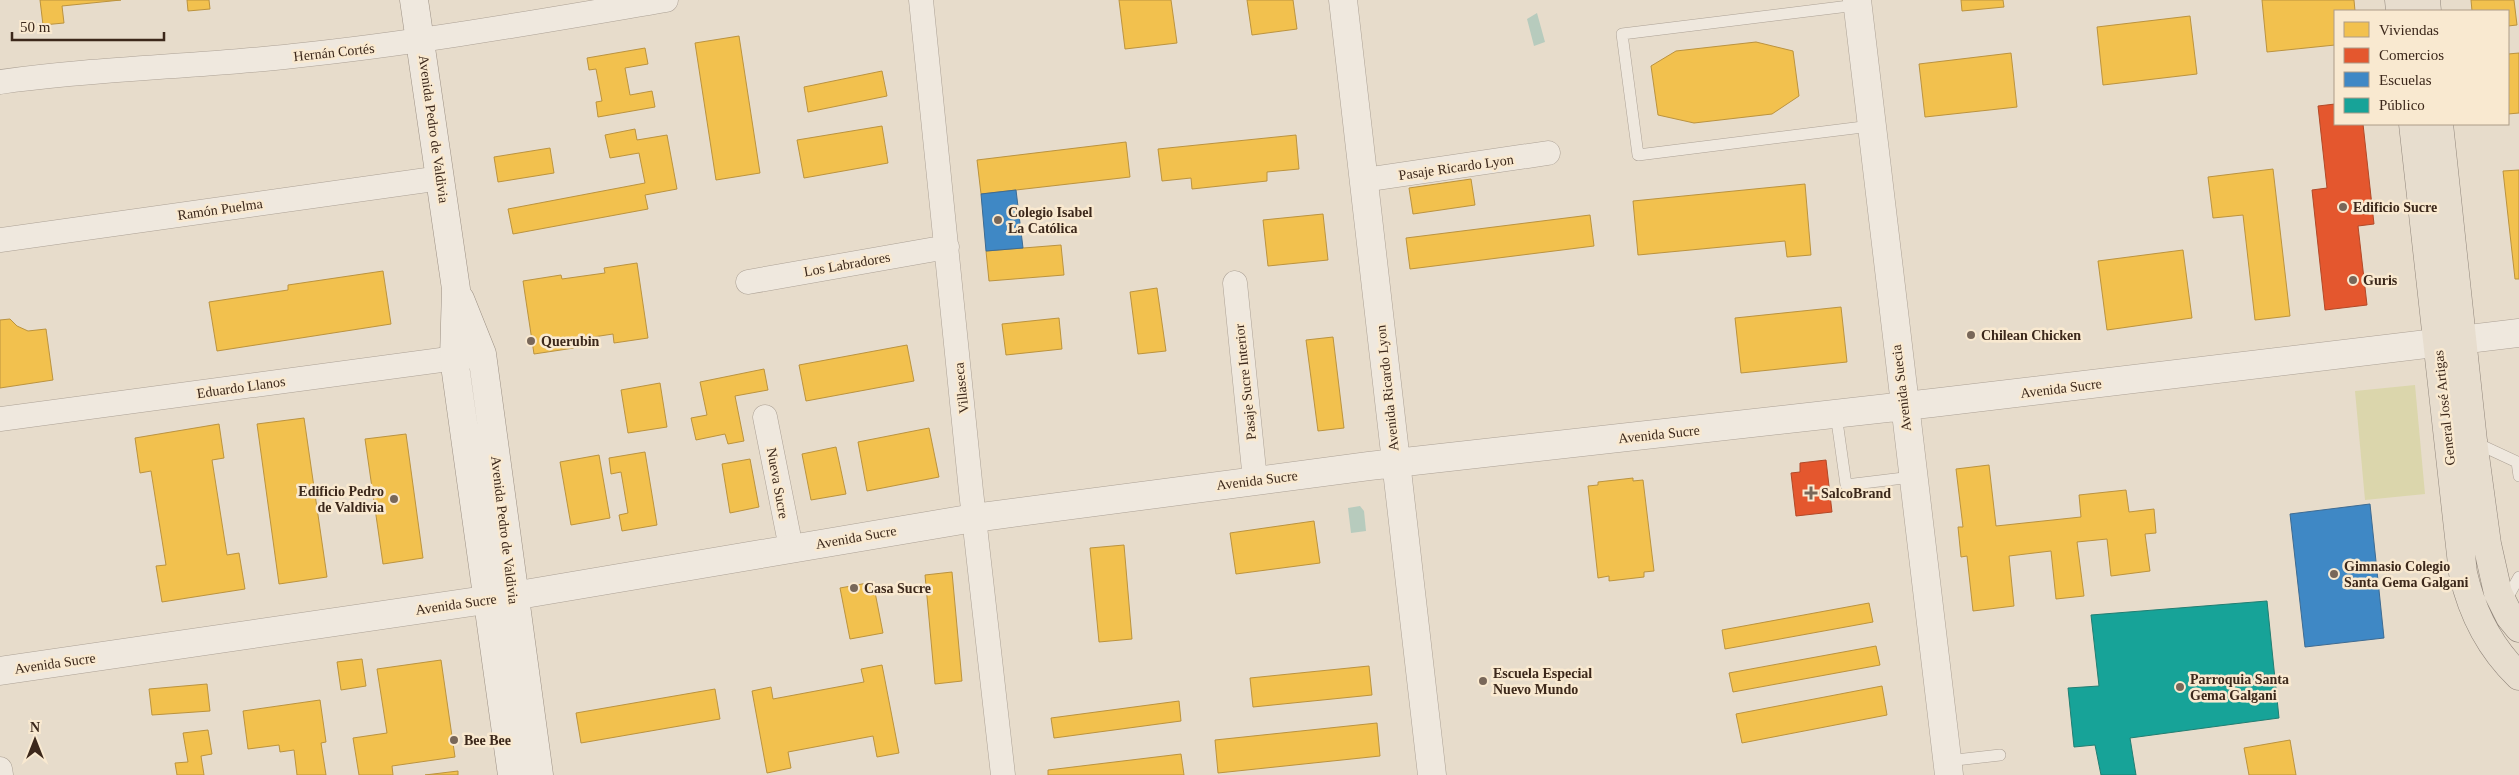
<svg xmlns="http://www.w3.org/2000/svg" width="2519" height="775" viewBox="0 0 2519 775" font-family="Georgia,serif">
  <rect width="100%" height="100%" fill="#e7dccb"/>
  <path fill="#dbd6ac" d="M2415 385 2425 494 2365 500 2355 391Z"/>
  <path fill="#b7cbbd" d="M1537 13 1545 42 1534 46 1527 19Z
    M1360 506 1364 511 1366 531 1351 533 1348 508Z"/>
  <path fill="#f2c14e" stroke="#bb933f" d="M40 0H121L62 6 64 23 43 25Z
    M187 0H209L210 9 188 11Z
    M1119 0H1171L1177 43 1125 49Z
    M1247 0H1293L1297 29 1252 35Z
    M1961 0H2003L2004 7 1962 11Z
    M2262 0H2354L2355 11H2335V45L2267 52Z
    M2471 0H2514L2517 25 2508 26V11H2472Z
    M2190 16 2197 74 2103 85 2097 27Z
    M739 36 760 173 716 180 695 43Z
    M1756 42 1793 51 1799 96 1772 114 1694 123 1658 115 1651 66 1676 51Z
    M645 48 648 64 625 68 630 95 652 91 655 107 598 117 596 102 602 101 596 69 589 70 587 58Z
    M2011 53 2017 107 1925 117 1919 64Z
    M2519 53V113L2508 114V54Z
    M882 71 887 96 808 112 804 87Z
    M882 126 888 163 804 178 797 140Z
    M635 129 637 140 667 135 677 189 645 195 648 209 513 234 508 209 645 183 639 153 610 158 605 135Z
    M1296 135 1299 169 1267 172V181L1192 189 1191 178 1162 181 1158 149Z
    M1126 142 1130 177 981 194 977 160Z
    M550 148 554 173 498 182 494 157Z
    M2273 169 2290 316 2255 320 2243 215 2213 218 2208 177Z
    M2519 170V279H2515L2503 171Z
    M1471 179 1475 205 1413 214 1409 188Z
    M1805 184 1811 255 1787 257 1785 241 1638 255 1633 201Z
    M1323 214 1328 260 1268 266 1263 220Z
    M1590 215 1594 246 1410 269 1406 238Z
    M1061 245 1064 275 989 281 986 251Z
    M2183 250 2192 318 2107 330 2098 261Z
    M637 263 648 338 614 343 613 334 573 340 574 348 534 354 523 281 561 275 562 279 605 273 604 268Z
    M383 271 391 324 217 351 209 302 288 290V285Z
    M1157 288 1166 351 1138 354 1130 292Z
    M1841 307 1847 362 1741 373 1735 318Z
    M1059 318 1062 349 1006 355 1002 324Z
    M10 319 17 326 28 331 46 329 53 380 0 388V320Z
    M1333 337 1344 428 1318 431 1306 340Z
    M907 345 914 381 806 401 799 365Z
    M764 369 768 390 735 396 744 441 728 444 725 434 696 440 691 418 707 415 700 382Z
    M660 383 667 427 628 433 621 390Z
    M304 418 327 577 279 584 257 424Z
    M219 424 224 458 212 460 227 555 239 553 245 589 162 602 156 566 166 565 151 471 140 473 135 438Z
    M929 428 939 477 867 491 858 442Z
    M406 434 423 558 383 564 365 439Z
    M836 447 846 494 811 500 802 454Z
    M645 452 657 525 622 531 619 515 628 513 621 472 611 474 609 458Z
    M599 455 610 518 571 525 560 462Z
    M750 459 759 507 730 513 722 464Z
    M1989 465 1996 526 2081 517 2079 495 2126 490 2129 512 2154 509 2156 533 2145 534 2150 571 2111 576 2107 539 2077 542 2084 596 2056 599 2051 551 2009 556 2014 606 1973 611 1967 556 1961 557 1958 527H1963L1956 469Z
    M1633 478V481L1643 480 1654 571 1644 572V577L1609 581V576L1598 578 1588 486 1598 485V482Z
    M1314 521 1320 563 1236 574 1230 533Z
    M1124 545 1132 639 1099 642 1090 548Z
    M952 572 962 681 935 684 925 575Z
    M873 582 883 633 850 639 840 588Z
    M1869 603 1873 622 1725 649 1722 630Z
    M1876 646 1880 665 1733 692 1729 673Z
    M362 659 366 686 341 690 337 662Z
    M441 660 455 757 392 766 393 775H359L353 738 387 733 377 669Z
    M882 665 899 753 877 757 873 736 788 752 791 768 767 773 752 691 771 687 773 699 864 682 861 669Z
    M1369 666 1372 695 1253 707 1250 678Z
    M207 684 210 711 152 715 149 689Z
    M1882 686 1887 715 1742 743 1736 714Z
    M715 689 720 719 581 743 576 713Z
    M320 700 326 742 321 743 326 775H297L294 750 280 752 279 745 248 749 243 711Z
    M1179 701 1181 721 1054 738 1051 718Z
    M1377 723 1380 756 1218 773 1215 740Z
    M208 730 212 754 201 756 204 775H177L175 763 188 762 183 733Z
    M2290 740 2296 775H2249L2244 748Z
    M1181 754 1184 775H1048V770Z
    M458 771V775H425Z"/>
  <path fill="#e4572e" stroke="#b24928" d="M2335 104V124H2363L2374 224 2358 226 2367 305 2325 310 2312 190 2327 188 2318 106Z
    M1826 460 1832 512 1796 516 1791 473 1800 472V463Z"/>
  <path fill="#3f88c5" stroke="#3e6b92" d="M1016 190 1023 248 986 251 981 194Z
    M2370 504 2384 638 2305 647 2290 514Z"/>
  <path fill="#17a398" stroke="#227e72" d="M2267 601 2279 718 2130 738 2136 775H2101L2095 745 2074 747 2068 688 2099 686 2091 615Z"/>
  <g fill="none" stroke-linecap="round" stroke-linejoin="round">
    <defs>
      <path id="service" d="M1857 5 1622 34 1638 155 1871 126
        M1836 414 1846 485 1912 477
        M2474 442 2517 462 2519 476
        M2505 602 2519 577
        M1947 761 2000 755"/>
      <path id="minor" d="M921 0 971 491 1003 775
        M0 82C97 68 196 67 293 56 419 43 542 21 666 0
        M1364 180 1548 153
        M0 240 441 178
        M748 282 947 247
        M1235 283 1255 480
        M765 417 791 548
        M0 419 471 356
        M0 769 1 775"/>
      <path id="tertiary" d="M1343 0 1432 775
        M1857 0 1949 775
        M0 671 513 596 974 518 1369 466 1932 403 2519 333"/>
      <path id="secondary" d="M414 0 456 289 454 358 512 775
        M460 299 482 354 539 775"/>
      <path id="primary" d="M2399 0 2400 11
        M2426 0 2427 11
        M2413 124 2463 573C2472 613 2489 647 2519 676
        M2439 124 2473 441 2487 544 2498 593 2510 617 2519 628"/>
    </defs>
    <use href="#service" stroke="#aca195" stroke-width="12"/>
    <use href="#minor" stroke="#aca195" stroke-width="25"/>
    <use href="#tertiary" stroke="#aca195" stroke-width="29"/>
    <use href="#secondary" stroke="#9c9084" stroke-width="29"/>
    <use href="#primary" stroke="#91867b" stroke-width="29"/>
    <use href="#service" stroke="#efe8de" stroke-width="11"/>
    <use href="#minor" stroke="#efe8de" stroke-width="24"/>
    <use href="#tertiary" stroke="#efe8de" stroke-width="28"/>
    <use href="#secondary" stroke="#efe8de" stroke-width="28"/>
    <use href="#primary" stroke="#e7ddce" stroke-width="28"/>
  </g>
  <g fill="#786759" stroke="#f9e9d0" stroke-width="2">
    <circle cx="2343" cy="207" r="5"/>
    <circle cx="998" cy="220" r="5"/>
    <circle cx="2353" cy="280" r="5"/>
    <circle cx="1971" cy="335" r="5"/>
    <circle cx="531" cy="341" r="5"/>
    <path d="M1808.5 485.5h5v5h5v5h-5v5h-5v-5h-5v-5h5z"/>
    <circle cx="394" cy="499" r="5"/>
    <circle cx="2334" cy="574" r="5"/>
    <circle cx="854" cy="588" r="5"/>
    <circle cx="1483" cy="681" r="5"/>
    <circle cx="2180" cy="687" r="5"/>
    <circle cx="454" cy="740" r="5"/>
  </g>
  <g text-anchor="middle" stroke-width="5" stroke-linejoin="round" paint-order="stroke">
    <g font-size="14" fill="#3c281b" stroke="#f9e9d0">
      <text transform="translate(334 52) rotate(-6)" y="5">Hernán Cortés</text>
      <text transform="translate(434 129) rotate(82)" y="5">Avenida Pedro de Valdivia</text>
      <text transform="translate(1456 167) rotate(-8)" y="5">Pasaje Ricardo Lyon</text>
      <text transform="translate(220 209) rotate(-8)" y="5">Ramón Puelma</text>
      <text transform="translate(847 264) rotate(-10)" y="5">Los Labradores</text>
      <text transform="translate(1245 382) rotate(-96)" y="5">Pasaje Sucre Interior</text>
      <text transform="translate(241 387) rotate(-8)" y="5">Eduardo Llanos</text>
      <text transform="translate(961 388) rotate(-96)" y="5">Villaseca</text>
      <text transform="translate(1387 388) rotate(-96)" y="5">Avenida Ricardo Lyon</text>
      <text transform="translate(1901 388) rotate(-97)" y="5">Avenida Suecia</text>
      <text transform="translate(2061 388) rotate(-7)" y="5">Avenida Sucre</text>
      <text transform="translate(2444 408) rotate(-96)" y="5">General José Artigas</text>
      <text transform="translate(1659 434) rotate(-6)" y="5">Avenida Sucre</text>
      <text transform="translate(1257 480) rotate(-7)" y="5">Avenida Sucre</text>
      <text transform="translate(778 483) rotate(80)" y="5">Nueva Sucre</text>
      <text transform="translate(505 530) rotate(83)" y="5">Avenida Pedro de Valdivia</text>
      <text transform="translate(856 537) rotate(-10)" y="5">Avenida Sucre</text>
      <text transform="translate(456 604) rotate(-8)" y="5">Avenida Sucre</text>
      <text transform="translate(55 663) rotate(-8)" y="5">Avenida Sucre</text>
    </g>
    <g font-size="14" font-weight="bold" fill="#3c281b" stroke="#f9e9d0" text-anchor="start">
      <text x="2353" y="212">Edificio Sucre</text>
      <text x="1008" y="217">Colegio Isabel<tspan x="1008" dy="16">La Católica</tspan></text>
      <text x="2363" y="285">Guris</text>
      <text x="1981" y="340">Chilean Chicken</text>
      <text x="541" y="346">Querubin</text>
      <text x="384" y="496" text-anchor="end">Edificio Pedro<tspan x="384" dy="16">de Valdivia</tspan></text>
      <text x="1821" y="498">SalcoBrand</text>
      <text x="2344" y="571">Gimnasio Colegio<tspan x="2344" dy="16">Santa Gema Galgani</tspan></text>
      <text x="864" y="593">Casa Sucre</text>
      <text x="1493" y="678">Escuela Especial<tspan x="1493" dy="16">Nuevo Mundo</tspan></text>
      <text x="2190" y="684">Parroquia Santa<tspan x="2190" dy="16">Gema Galgani</tspan></text>
      <text x="464" y="745">Bee Bee</text>
    </g>
  </g>
  <rect x="2334" y="10" width="175" height="115" fill="#f9e9d0" stroke="#ad9c88"/>
  <rect x="2344" y="22" width="25" height="15" fill="#f2c14e" stroke="#ad9c88"/>
  <text x="2379" y="35" font-size="15" fill="#3c281b">Viviendas</text>
  <rect x="2344" y="48" width="25" height="15" fill="#e4572e" stroke="#ad9c88"/>
  <text x="2379" y="60" font-size="15" fill="#3c281b">Comercios</text>
  <rect x="2344" y="72" width="25" height="15" fill="#3f88c5" stroke="#ad9c88"/>
  <text x="2379" y="85" font-size="15" fill="#3c281b">Escuelas</text>
  <rect x="2344" y="98" width="25" height="15" fill="#17a398" stroke="#ad9c88"/>
  <text x="2379" y="110" font-size="15" fill="#3c281b">Público</text>
  <g transform="translate(35 740)" stroke="#f9e9d0" stroke-width="4" paint-order="stroke">
  <path d="M0-4L9 19L0 12L-9 19Z" fill="#3c281b"/>
  <text y="-8" font-size="14" font-weight="bold" text-anchor="middle" fill="#3c281b">N</text>
  </g>
  <path d="M12 32v8h152v-8" fill="none" stroke="#3c281b" stroke-width="2.5"/>
  <text x="20" y="32" font-size="15" fill="#3c281b" stroke="#f9e9d0" stroke-width="4" paint-order="stroke">50 m</text>
</svg>
